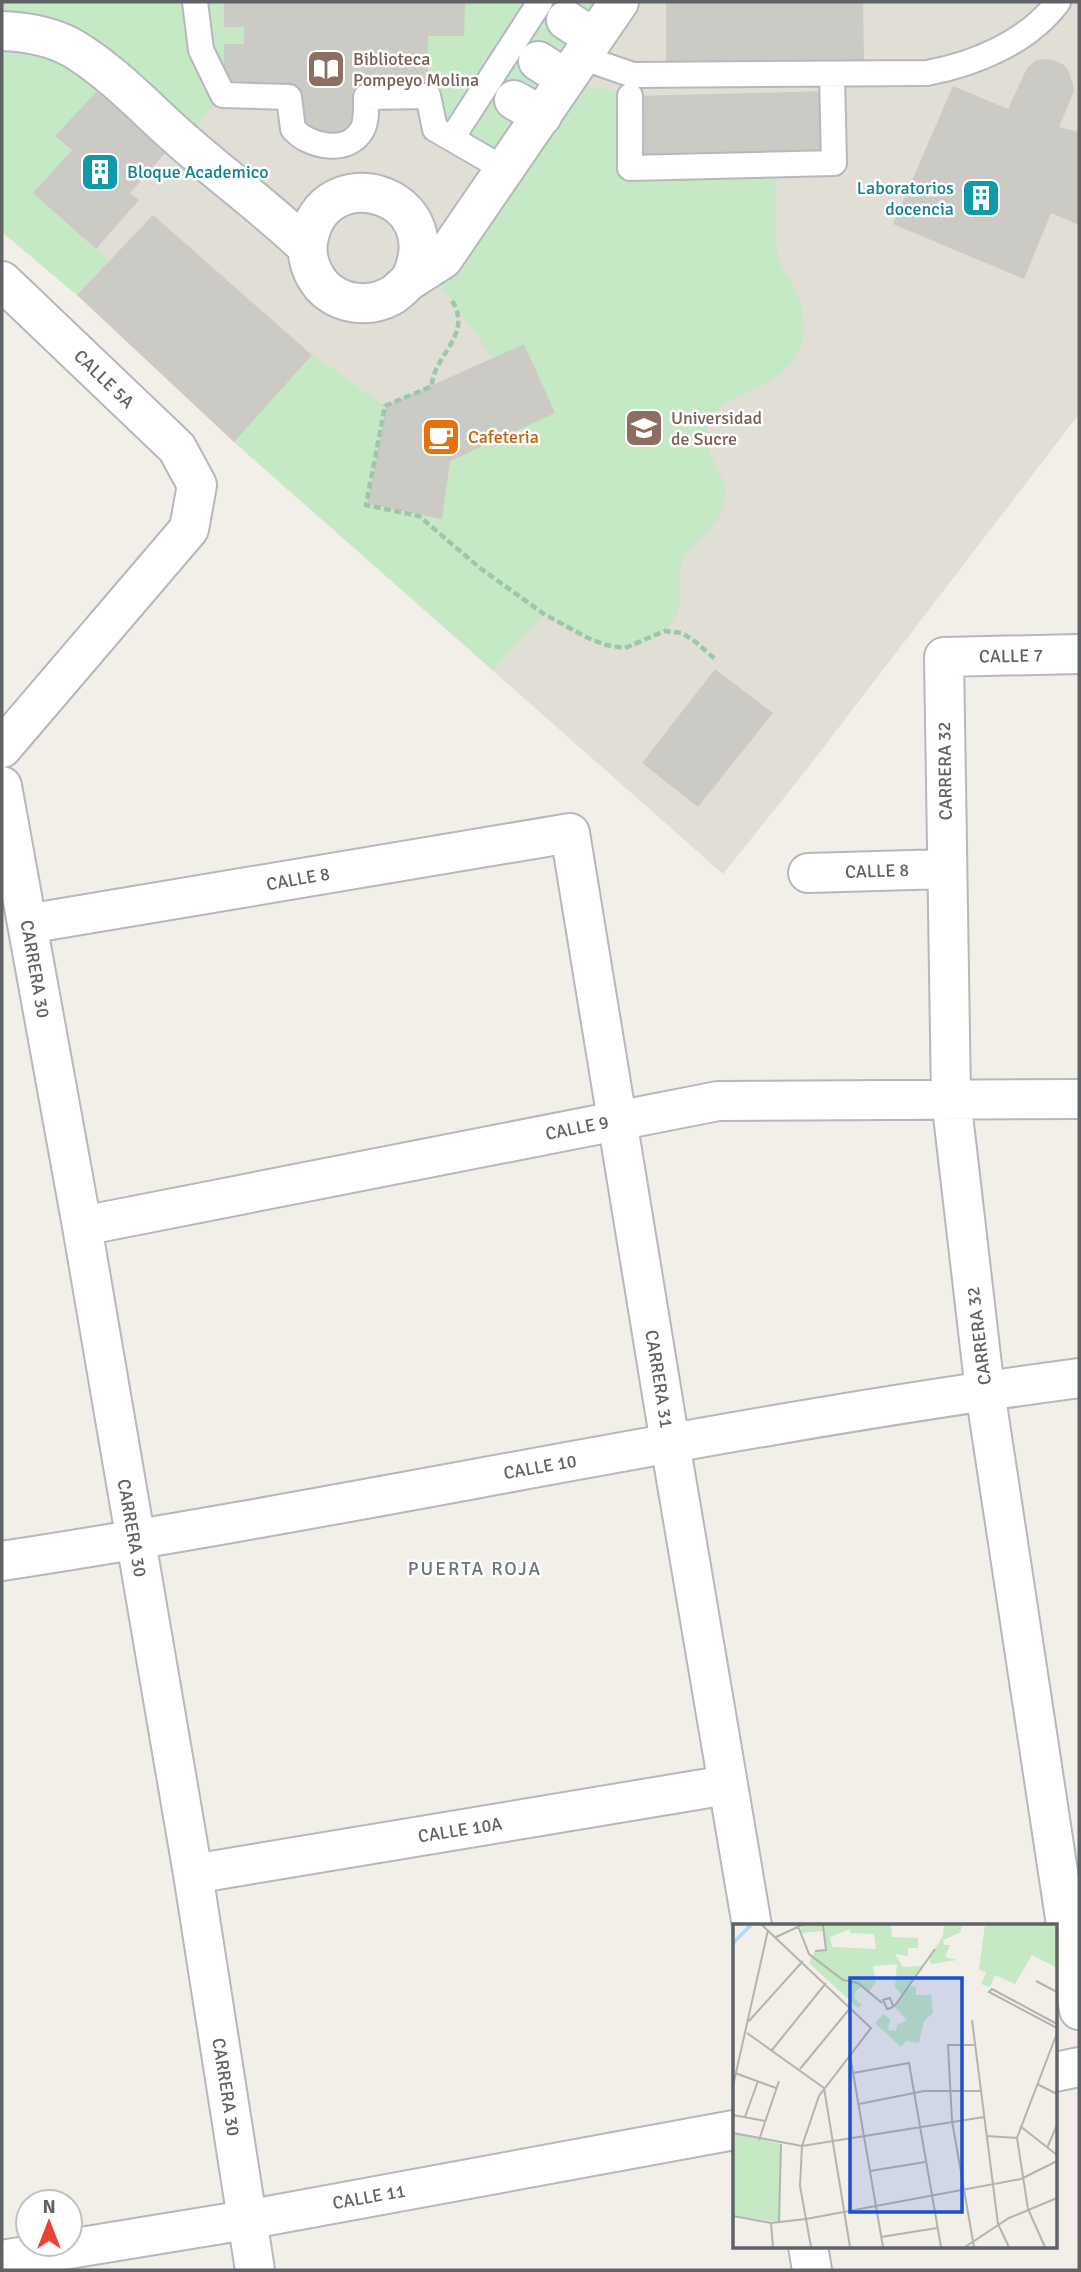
<svg xmlns="http://www.w3.org/2000/svg" width="1081" height="2272" viewBox="0 0 1081 2272" font-family="Signika,sans-serif">
  <rect width="100%" height="100%" fill="#f1efe8"/>
  <path fill="#e1ded6" d="M2 2H1079V414L803 774 723 874 234 442 77 295 2 232Z"/>
  <path fill="#c5e8c5" d="M2 2H224V26L244 27V44H224L223 95 184 142 110 77 56 136 72 150 33 193 109 261 77 295 2 232Z
    M464 2H618L566 80 633 96 777 165C777 191 772 236 779 260 782 270 790 279 794 288 802 303 805 322 803 339 802 345 799 349 797 354 776 394 726 388 711 419 694 452 728 467 725 498 722 528 693 536 682 562 675 578 684 598 677 614 672 627 662 632 650 638 643 642 635 647 626 648 601 651 565 626 544 614L493 670 234 442 312 355 385 406 367 505 442 519 450 461 524 344 493 358 443 288 426 271 506 169 435 129 428 96V36H464Z"/>
  <path fill="#cccac5" d="M224 2H465L464 36H428V96L366 97 364 127 322 145 289 109 223 95 224 44H244V27H224Z
    M666 2H863L864 61 666 63Z
    M1044 59 1054 60 1064 65 1068 70 1073 84 1074 91 1059 127 1079 132V225L1051 213 1024 279 893 224 953 86 1008 109 1027 68 1035 61Z
    M97 91 166 152 130 193 139 200 96 249 33 193 72 150 55 136Z
    M832 91 834 163 630 168V96Z
    M153 215 312 355 234 442 77 295Z
    M524 344 555 413 450 461 442 519 367 504 386 406Z
    M715 669 773 713 698 807 642 763Z"/>
  <g fill="none" stroke-linecap="round" stroke-linejoin="round">
    <defs>
      <path id="service" d="M195 2 201 50 223 95 289 97 293 129C309 147 348 155 362 130 367 121 366 108 366 97L428 96 435 129 506 170
        M581 57 633 75 927 73C975 64 1028 42 1058 2
        M630 96V168L834 163 832 75
        M452 138 540 2"/>
      <path id="minor" d="M566 20 594 38
        M2 31C27 32 52 36 74 49 115 74 149 112 185 143 225 178 268 210 307 247
        M538 61 566 79
        M514 100 542 116
        M410 280C453 192 321 156 308 242 306 258 312 274 322 286 340 305 369 308 391 296 399 292 404 284 412 279 422 272 433 266 443 259L619 2
        M1079 654 944 657 951 1098 985 1391 1079 2010
        M2 786 82 1226 193 1874 255 2270
        M808 873 946 869
        M27 924 570 833 670 1443 752 1926
        M82 1226 718 1101 1079 1099
        M2 1561C362 1506 718 1426 1079 1378
        M193 1874 727 1785
        M1055 2072 1079 2067
        M808 2246 812 2270
        M2 2260 246 2220 734 2130"/>
      <path id="tertiary" d="M2 281 177 448 197 485 189 529 2 748"/>
    </defs>
    <use href="#service" stroke="#b5b8bc" stroke-width="28"/>
    <use href="#minor" stroke="#b5b8bc" stroke-width="42"/>
    <use href="#tertiary" stroke="#b5b8bc" stroke-width="42"/>
    <path stroke="#9cc7a9" stroke-width="4.5" stroke-dasharray="7 3.5" stroke-linecap="butt" d="M452 301C474 334 432 357 432 386L385 406 366 505 419 516 480 568 544 614 588 638 606 645 625 648 665 631 682 633 697 643 715 659"/>
    <use href="#service" stroke="#fff" stroke-width="24"/>
    <use href="#minor" stroke="#fff" stroke-width="38"/>
    <use href="#tertiary" stroke="#fff" stroke-width="38"/>
  </g>
  <defs>
    <symbol id="library-square" viewBox="-11 -11 22 22"><rect x="-9" y="-9" width="18" height="18" rx="4" fill="#8d6e63" stroke="#fff"/><path d="M-6-4Q-3-5.5-.7-3.5V5Q-3 3-6 4ZM6-4Q3-5.5 .7-3.5V5Q3 3 6 4Z" fill="#fff"/></symbol>
    <symbol id="building-square" viewBox="-11 -11 22 22"><rect x="-9" y="-9" width="18" height="18" rx="4" fill="#0f9aa8" stroke="#fff"/><path d="M-4-6H4V6H1V3H-1V6H-4ZM-2.5-4.3h1.7v1.8h-1.7ZM.8-4.3h1.7v1.8H.8ZM-2.5-1h1.7V.8h-1.7ZM.8-1h1.7V.8H.8Z" fill="#fff"/></symbol>
    <symbol id="university-square" viewBox="-11 -11 22 22"><rect x="-9" y="-9" width="18" height="18" rx="4" fill="#8d6e63" stroke="#fff"/><path d="M0-5L7-2L0 1L-7-2ZM-4 1L0 2.5L4 1V4Q0 6-4 4Z" fill="#fff"/></symbol>
    <symbol id="cafe-square" viewBox="-11 -11 22 22"><rect x="-9" y="-9" width="18" height="18" rx="4" fill="#e8710a" stroke="#fff"/><path d="M-5.5-4.5H6V0H3Q3 3.5 0 3.5H-2.5Q-5.5 3.5-5.5 0ZM3-3.2v2h1.7v-2ZM-6 4.5H4V6H-6Z" fill="#fff"/></symbol>
  </defs>
  <g fill-rule="evenodd">
    <use href="#library-square" x="304" y="47" width="44" height="44"/>
    <use href="#building-square" x="78" y="150" width="44" height="44"/>
    <use href="#building-square" x="959" y="176" width="44" height="44"/>
    <use href="#university-square" x="622" y="406" width="44" height="44"/>
    <use href="#cafe-square" x="419" y="415" width="44" height="44"/>
  </g>
  <g text-anchor="middle" stroke-width="5" stroke-linejoin="round" paint-order="stroke">
    <g font-size="18" fill="#785e54" stroke="#fff" text-anchor="start">
      <text x="353" y="65">Biblioteca<tspan x="353" dy="21">Pompeyo Molina</tspan></text>
      <text x="671" y="424">Universidad<tspan x="671" dy="21">de Sucre</tspan></text>
    </g>
    <g font-size="18" fill="#0d838f" stroke="#fff" text-anchor="start">
      <text x="127" y="178">Bloque Academico</text>
      <text x="954" y="194" text-anchor="end">Laboratorios<tspan x="954" dy="21">docencia</tspan></text>
    </g>
    <g font-size="18" fill="#5f6368" stroke="#fff">
      <text transform="translate(104 379) rotate(44)" y="6">CALLE 5A</text>
      <text transform="translate(1011 656) rotate(-1)" y="6">CALLE 7</text>
      <text transform="translate(945 771) rotate(-91)" y="6">CARRERA 32</text>
      <text transform="translate(877 871) rotate(-2)" y="6">CALLE 8</text>
      <text transform="translate(298 879) rotate(-10)" y="6">CALLE 8</text>
      <text transform="translate(35 969) rotate(80)" y="6">CARRERA 30</text>
      <text transform="translate(577 1128) rotate(-11)" y="6">CALLE 9</text>
      <text transform="translate(979 1336) rotate(-97)" y="6">CARRERA 32</text>
      <text transform="translate(659 1379) rotate(81)" y="6">CARRERA 31</text>
      <text transform="translate(540 1467) rotate(-10)" y="6">CALLE 10</text>
      <text transform="translate(132 1528) rotate(80)" y="6">CARRERA 30</text>
      <text transform="translate(460 1830) rotate(-9)" y="6">CALLE 10A</text>
      <text transform="translate(226 2087) rotate(81)" y="6">CARRERA 30</text>
      <text transform="translate(369 2197) rotate(-10)" y="6">CALLE 11</text>
    </g>
    <g font-size="18" fill="#c56008" stroke="#fff" text-anchor="start">
      <text x="468" y="443">Cafeteria</text>
    </g>
    <g font-size="19" letter-spacing="2" fill="#70757a" stroke="#fff">
      <text x="475" y="1575">PUERTA ROJA</text>
    </g>
  </g>
  <g transform="translate(733 1924)">
    <rect width="324" height="324" fill="#f1efe8"/>
    <path d="M69 1H152L158 2 159 13 185 14V24H175V32L162 30 170 43 189 42 176 62 183 63V71H198L200 89 191 97 186 119 173 117 168 123 142 99 150 90 157 95 155 106 163 107 164 101 174 96 161 82 169 71 162 63 164 40 140 42 143 58 136 68 129 62 123 67 121 74 129 81 125 84 76 39 82 27 93 26 91 7 67 9ZM117 5V9L141 10 143 25 99 23 97 13ZM252 1H324V44L299 31 282 60 262 51 257 63 248 60 253 48 246 46ZM211 2H228V8L210 16 211 21H217L212 33 224 36 198 40 196 34 210 12ZM0 209 48 220 46 298 0 292Z" fill="#c5e8c5" fill-rule="evenodd"/>
    <path fill="none" stroke="#aadaff" stroke-width="3.5" d="M0 19 18 1"/>
    <path fill="none" stroke="#b3b3b1" stroke-width="2" d="M29 1 138 104 86 172 69 222 67 262 78 323M65 2 76 30 110 56 125 59 149 79M43 13 69 1M82 27 93 26 90 1M303 57 324 68M160 82 157 74 150 76 154 85 158 84 163 80 202 25M239 96 265 300 276 323M16 97 70 37M324 100 259 65 256 68 324 104M14 109 91 164M241 121H215L219 197 241 323M39 126 93 59M117 131 150 323M67 145 118 83M2 149 43 164M120 149 176 139 208 323M304 160 324 170M0 162 35 6M91 164 117 323M126 180 191 167H247M0 191 32 197M12 193 25 157M287 202 324 231M0 209 69 222 251 193M254 212 284 214M26 216 46 157M314 224 324 201M137 247 192 238M0 292 38 299 73 295 288 255 324 237M46 298 48 220M38 299 40 323M148 313 204 304M232 323 276 294 324 274M312 323 295 285 284 214 324 109"/>
    <path fill="#1d4ed8" fill-opacity="0.15" stroke="#1d4ed8" stroke-width="3.5" d="M117 54H229V288H117Z"/>
    <rect width="324" height="324" fill="none" stroke="#5f6368" stroke-width="3.5"/>
  </g>
  <rect width="1081" height="2272" fill="none" stroke="#5f6368" stroke-width="7"/>
  <g transform="translate(49 2223)"><circle r="33" fill="#ffffff" stroke="#bfc1c3" stroke-width="2"/>
  <path d="M0-5L12 26L0 18L-12 26Z" fill="#ea4335"/>
  <text y="-10" font-size="19" font-weight="bold" text-anchor="middle" fill="#5f6368">N</text>
  </g>
</svg>
